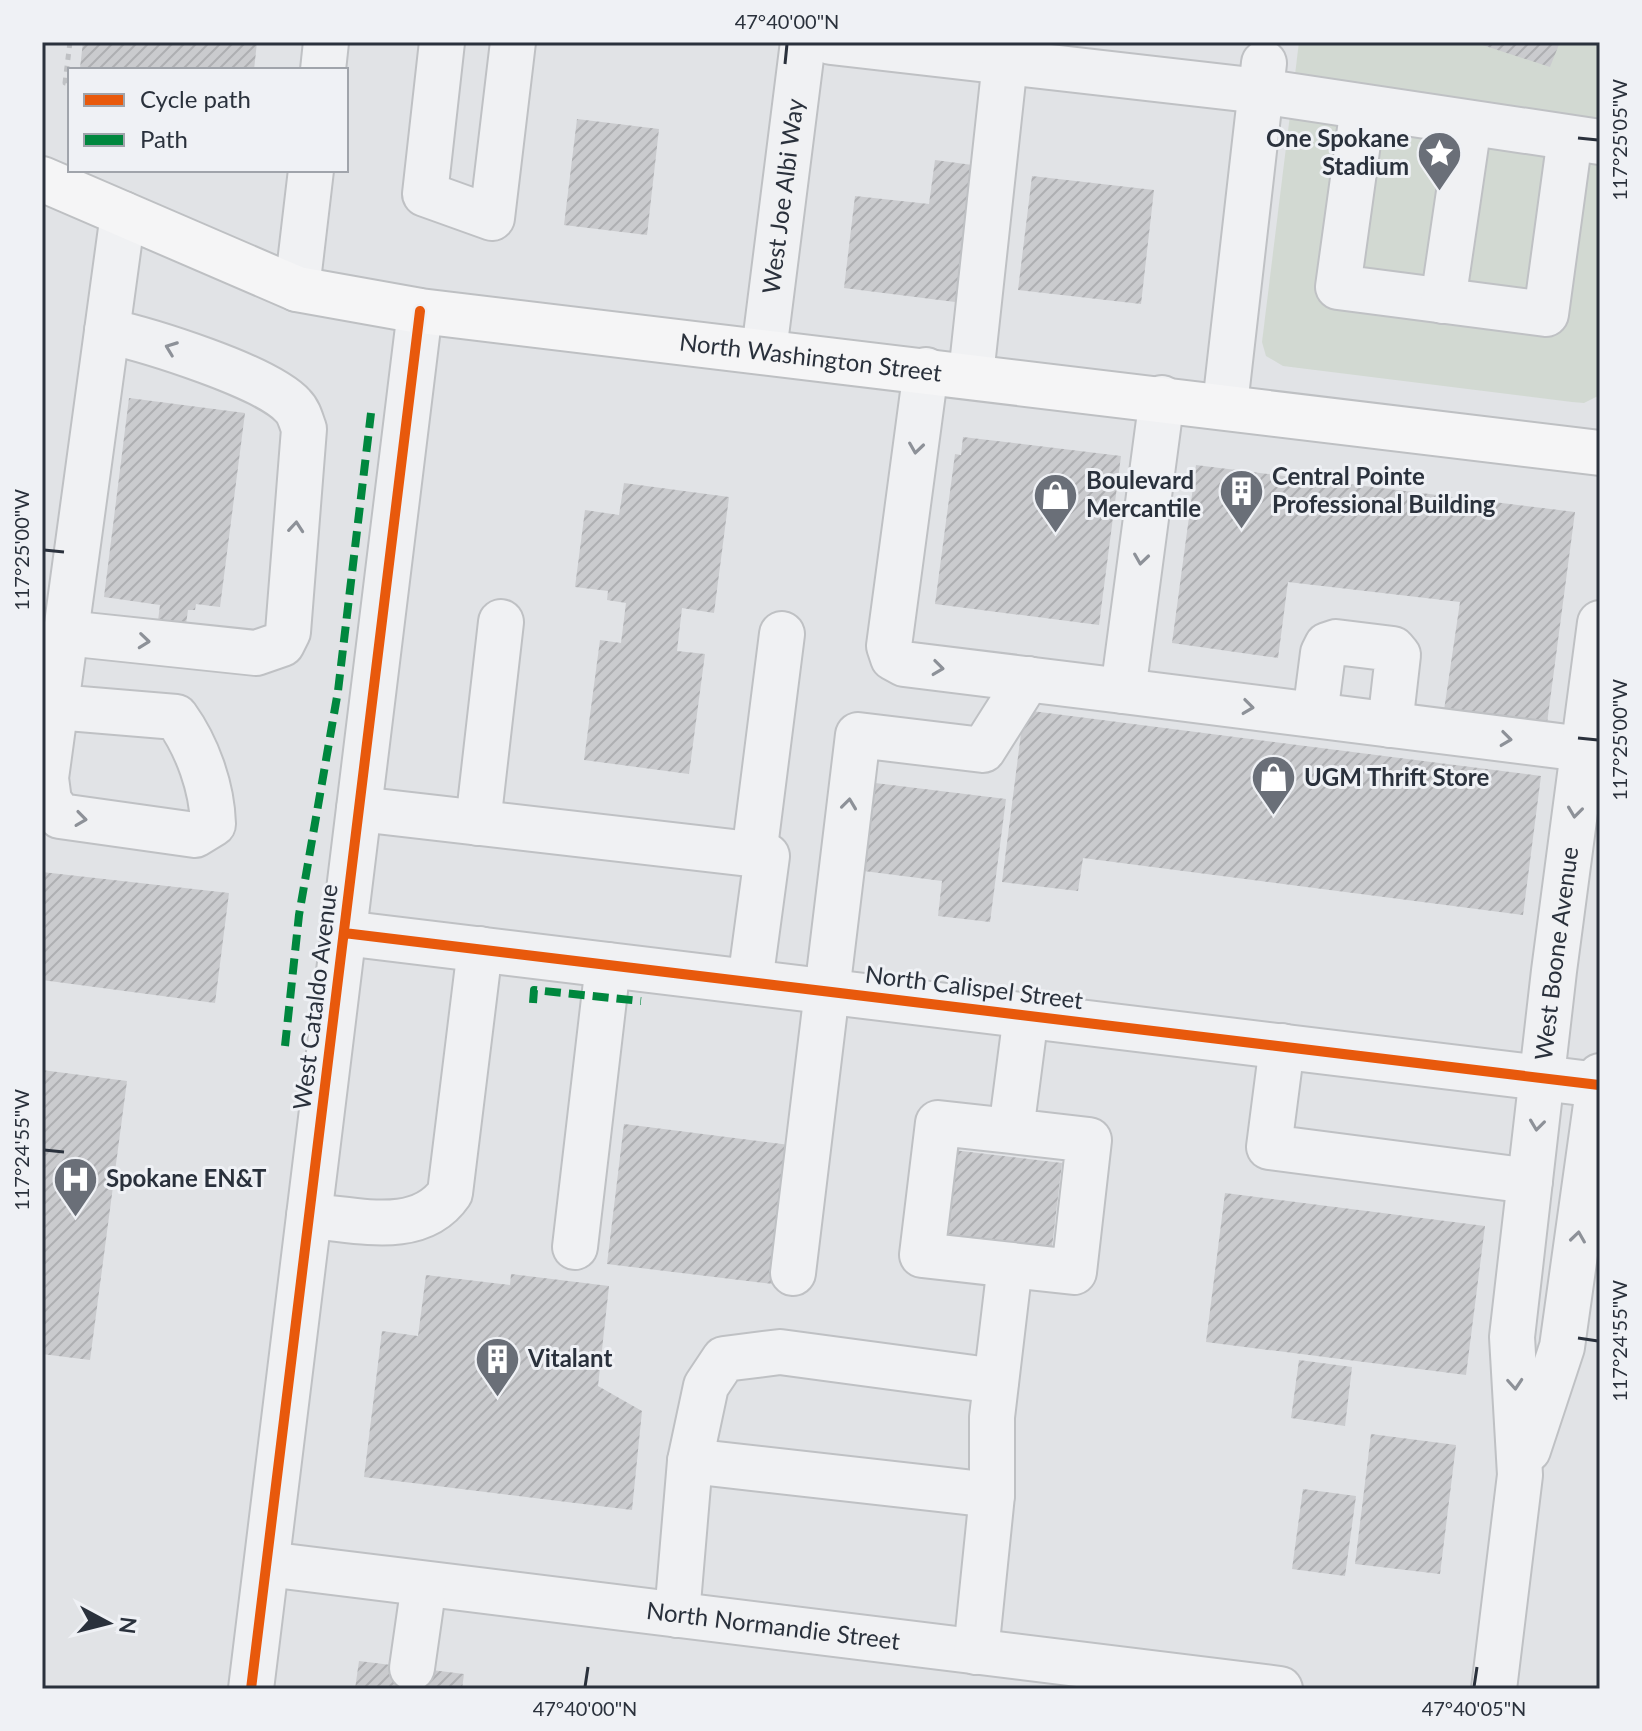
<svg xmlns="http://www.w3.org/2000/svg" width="1642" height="1731" viewBox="0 0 1642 1731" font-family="Lato,sans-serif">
  <defs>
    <pattern id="building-hatch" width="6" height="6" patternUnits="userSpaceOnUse" patternTransform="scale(2)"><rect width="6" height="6" fill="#cacbce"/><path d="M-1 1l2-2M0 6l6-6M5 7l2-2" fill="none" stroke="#aeafb2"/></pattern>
  </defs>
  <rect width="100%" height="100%" fill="#e1e3e6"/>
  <path fill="#d2d9d2" d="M1299 42H1600L1598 396 1584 403 1572 402 1283 366 1266 356 1262 342Z"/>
  <path fill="url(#building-hatch)" d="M83 42H257L254 70 80 68Z
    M1473 42H1560L1550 67Z
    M577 119 659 129 647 235 564 225Z
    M935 160 980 166 963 303 844 288 855 196 929 204Z
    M1032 176 1154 190 1141 304 1018 290Z
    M129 398 245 413 220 607 196 604 195 610H188L186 624 158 621 160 605 104 597Z
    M963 437 1121 456 1099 625 935 604 955 454 961 455Z
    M1196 465 1575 512 1546 731 1443 717 1460 602 1288 582 1278 658 1172 643Z
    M624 483 729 497 714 613 682 608 677 651 705 654 689 774 584 760 600 640 621 643 626 603 607 600 608 591 575 587 585 510 619 515Z
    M1024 710 1541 776 1523 915 1083 858 1078 891 1002 882Z
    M867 782 1006 799 990 922 938 916 942 881 856 870Z
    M42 872 229 893 215 1003 42 980Z
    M42 1070 127 1081 90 1360 42 1354Z
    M624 1124 790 1145 773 1284 607 1264Z
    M953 1150 1062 1163 1051 1255 942 1242Z
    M1225 1193 1485 1226 1466 1375 1206 1342Z
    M511 1274 609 1286 598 1386 642 1411 632 1510 364 1477 382 1331 418 1336 426 1275 510 1285Z
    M1299 1360 1352 1367 1345 1426 1291 1418Z
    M1371 1434 1456 1445 1440 1574 1355 1564Z
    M1303 1489 1356 1496 1345 1576 1292 1569Z
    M359 1661 464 1674 462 1689H355Z"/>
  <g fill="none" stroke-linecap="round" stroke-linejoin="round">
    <defs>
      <g id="minor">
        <path d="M442 42 425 194 492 218 513 42"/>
        <path d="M831 42 1260 91 1600 142"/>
        <path d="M323 70 326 42"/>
        <path d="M1363 107 1338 287 1546 314 1570 138"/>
        <path d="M297 289 311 170"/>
        <path d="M1443 301 1469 124"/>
        <path id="s1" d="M764 351 803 42"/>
        <path d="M926 370 889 646 893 658 904 664 1123 691"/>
        <path d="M971 375 1005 62"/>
        <path d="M1162 398 1123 691 1583 749"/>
        <path d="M1225 405 1264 63"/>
        <path d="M66 633 256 653 282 644 288 632 304 429C301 421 299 412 293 406 266 376 148 340 107 331"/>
        <path d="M56 707 176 717C197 746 212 787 213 824L195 835 60 816 49 801 46 778 123 214"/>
        <path d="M1315 715 1323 653 1327 645 1336 642 1393 649 1398 655 1390 725"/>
        <path d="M359 809 767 856 750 982"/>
        <path d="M478 823 501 622"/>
        <path d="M754 855 782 634"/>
        <path d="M344 933 1599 1085"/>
        <path d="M1282 1046 1269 1147 1530 1181"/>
        <path d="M1011 1131 1089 1140 1074 1272 922 1255 938 1123 1011 1131 1026 1015"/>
        <path d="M309 1216C356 1219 419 1238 450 1193L480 949"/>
        <path d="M575 1247 608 965"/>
        <path d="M793 1273 858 735 983 750 1028 679"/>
        <path d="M1528 1450 1562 1347 1600 1076"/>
        <path d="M690 1461 992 1495"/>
        <path id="s2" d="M267 1564 1280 1689"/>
        <path d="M677 1615 690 1461 706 1386 724 1359 780 1352 996 1381"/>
        <path d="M976 1652 992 1495V1417L1010 1265"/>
        <path d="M412 1668 424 1584"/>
        <path d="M251 1689 420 311"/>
        <path id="s3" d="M1494 1689 1520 1475 1512 1337 1554 971 1600 623"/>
      </g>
      <g id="major">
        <path id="s4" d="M42 179 297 289 420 311 1600 453"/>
      </g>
    </defs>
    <use href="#minor" stroke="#bfc1c4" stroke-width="48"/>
    <use href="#major" stroke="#bec0c3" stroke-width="48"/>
    <path stroke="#bfc1c4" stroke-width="5" stroke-dasharray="6 6" stroke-linecap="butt" d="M70 42 65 83 70 84"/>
    <use href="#minor" stroke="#f0f1f3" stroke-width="44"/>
    <use href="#major" stroke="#f5f5f6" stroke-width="44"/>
    <path stroke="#00873e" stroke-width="8" stroke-dasharray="16 8" stroke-linecap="butt" d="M533 1003 534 990 641 1001
      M285 1046 299 915 338 691 371 413"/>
    <defs>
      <path id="cycleway" d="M344 933 1599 1085
        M251 1689 420 311"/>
    </defs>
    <use href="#cycleway" stroke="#eff1f5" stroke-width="15"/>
    <use href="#cycleway" stroke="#e8590c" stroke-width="10"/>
  </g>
  <defs><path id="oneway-chevron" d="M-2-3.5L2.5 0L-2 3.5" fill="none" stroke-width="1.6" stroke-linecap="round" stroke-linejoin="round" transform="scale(2)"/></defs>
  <g stroke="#8d9198">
    <use href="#oneway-chevron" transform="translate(171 348) rotate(-159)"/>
    <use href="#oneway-chevron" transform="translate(916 448) rotate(98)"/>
    <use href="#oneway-chevron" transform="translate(296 527) rotate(-85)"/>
    <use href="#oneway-chevron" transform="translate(1141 559) rotate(98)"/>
    <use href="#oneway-chevron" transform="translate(144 641) rotate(6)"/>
    <use href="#oneway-chevron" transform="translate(938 668) rotate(7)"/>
    <use href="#oneway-chevron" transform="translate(1248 707) rotate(7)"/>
    <use href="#oneway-chevron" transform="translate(1506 739) rotate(7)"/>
    <use href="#oneway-chevron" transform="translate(849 804) rotate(-83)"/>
    <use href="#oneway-chevron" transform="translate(1575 812) rotate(97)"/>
    <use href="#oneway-chevron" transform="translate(81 819) rotate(8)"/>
    <use href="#oneway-chevron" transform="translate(1537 1125) rotate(97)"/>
    <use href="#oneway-chevron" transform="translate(1578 1237) rotate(-82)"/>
    <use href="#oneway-chevron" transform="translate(1515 1384) rotate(86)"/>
  </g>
  <path fill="none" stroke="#2a313c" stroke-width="3" d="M785 64 787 44M1578 138 1598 140M44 550 64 552M1578 738 1598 740M44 1150 64 1152M1578 1338 1598 1341M585 1687 588 1667M1474 1687 1477 1667"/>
  <defs>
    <symbol id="sight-pin" viewBox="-11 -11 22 30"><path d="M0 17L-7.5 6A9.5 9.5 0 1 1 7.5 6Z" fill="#6a6f78" stroke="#eff1f5"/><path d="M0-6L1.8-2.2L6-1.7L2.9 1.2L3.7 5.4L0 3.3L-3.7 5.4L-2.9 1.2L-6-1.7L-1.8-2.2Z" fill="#fff"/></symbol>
    <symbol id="building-pin" viewBox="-11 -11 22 30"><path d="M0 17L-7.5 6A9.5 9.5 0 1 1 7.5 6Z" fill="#6a6f78" stroke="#eff1f5"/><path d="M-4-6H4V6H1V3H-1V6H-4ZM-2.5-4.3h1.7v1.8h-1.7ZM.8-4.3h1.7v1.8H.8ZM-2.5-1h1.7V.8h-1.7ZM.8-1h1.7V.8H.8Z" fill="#fff"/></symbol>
    <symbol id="shop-pin" viewBox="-11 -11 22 30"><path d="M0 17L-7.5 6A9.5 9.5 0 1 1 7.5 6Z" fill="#6a6f78" stroke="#eff1f5"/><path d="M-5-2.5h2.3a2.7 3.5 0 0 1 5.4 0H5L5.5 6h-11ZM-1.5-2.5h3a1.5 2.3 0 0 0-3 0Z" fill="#fff"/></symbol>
    <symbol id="hospital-pin" viewBox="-11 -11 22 30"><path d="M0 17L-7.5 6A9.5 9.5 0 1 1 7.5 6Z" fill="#6a6f78" stroke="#eff1f5"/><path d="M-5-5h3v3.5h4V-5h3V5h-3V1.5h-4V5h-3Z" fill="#fff"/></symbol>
  </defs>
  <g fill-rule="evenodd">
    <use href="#sight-pin" x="1414" y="128" width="51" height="69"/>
    <use href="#building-pin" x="1216" y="466" width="51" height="69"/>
    <use href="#shop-pin" x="1030" y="470" width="51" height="69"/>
    <use href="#shop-pin" x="1248" y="752" width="51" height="69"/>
    <use href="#hospital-pin" x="50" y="1154" width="51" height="69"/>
    <use href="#building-pin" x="472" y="1334" width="51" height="69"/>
  </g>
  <g text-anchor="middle" stroke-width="6" stroke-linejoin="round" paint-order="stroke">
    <g font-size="24" font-weight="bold" fill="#2a313c" stroke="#eff1f5" text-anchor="start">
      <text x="1409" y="147" text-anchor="end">One Spokane<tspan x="1409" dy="28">Stadium</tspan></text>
      <text x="1272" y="485">Central Pointe<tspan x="1272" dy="28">Professional Building</tspan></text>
      <text x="1086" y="489">Boulevard<tspan x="1086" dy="28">Mercantile</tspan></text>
      <text x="1304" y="786">UGM Thrift Store</text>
      <text x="106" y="1187">Spokane EN&amp;T</text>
      <text x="528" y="1367">Vitalant</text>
    </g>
    <g font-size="24" fill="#2a313c" stroke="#eff1f5">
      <text dy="8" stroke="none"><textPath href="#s1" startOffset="156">West Joe Albi Way</textPath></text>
      <text dy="8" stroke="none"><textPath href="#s4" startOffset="796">North Washington Street</textPath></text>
      <text dy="8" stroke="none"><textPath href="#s3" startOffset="740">West Boone Avenue</textPath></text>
      <text transform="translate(974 988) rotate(7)" y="8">North Calispel Street</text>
      <text transform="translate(316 997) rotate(-83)" y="8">West Cataldo Avenue</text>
      <text dy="8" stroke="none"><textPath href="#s2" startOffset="510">North Normandie Street</textPath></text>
    </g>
  </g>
  <rect width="1642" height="1731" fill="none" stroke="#eff1f5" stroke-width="88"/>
  <rect x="68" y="68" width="280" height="104" fill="#eff1f5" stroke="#a0a4ab" stroke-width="2"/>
  <rect x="84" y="94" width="40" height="12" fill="#e8590c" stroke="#a0a4ab" stroke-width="2"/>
  <text x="140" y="108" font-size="24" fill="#2a313c">Cycle path</text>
  <rect x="84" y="134" width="40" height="12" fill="#00873e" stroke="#a0a4ab" stroke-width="2"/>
  <text x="140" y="148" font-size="24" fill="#2a313c">Path</text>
  <g transform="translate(108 1623) rotate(97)" stroke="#eff1f5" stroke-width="6" paint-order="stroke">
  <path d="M0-6L14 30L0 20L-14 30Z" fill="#2a313c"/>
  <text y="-12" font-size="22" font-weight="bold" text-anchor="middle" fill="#2a313c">N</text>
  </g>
  <rect x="44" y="44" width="1554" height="1643" fill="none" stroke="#2a313c" stroke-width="3"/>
  <g font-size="20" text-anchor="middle" fill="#2a313c">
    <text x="787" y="29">47°40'00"N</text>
    <text transform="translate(1620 140) rotate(-90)" y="7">117°25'05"W</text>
    <text transform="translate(22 550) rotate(-90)" y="7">117°25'00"W</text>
    <text transform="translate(1620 740) rotate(-90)" y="7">117°25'00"W</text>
    <text transform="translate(22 1150) rotate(-90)" y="7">117°24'55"W</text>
    <text transform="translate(1620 1341) rotate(-90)" y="7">117°24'55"W</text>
    <text x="585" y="1716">47°40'00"N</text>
    <text x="1474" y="1716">47°40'05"N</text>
  </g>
</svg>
